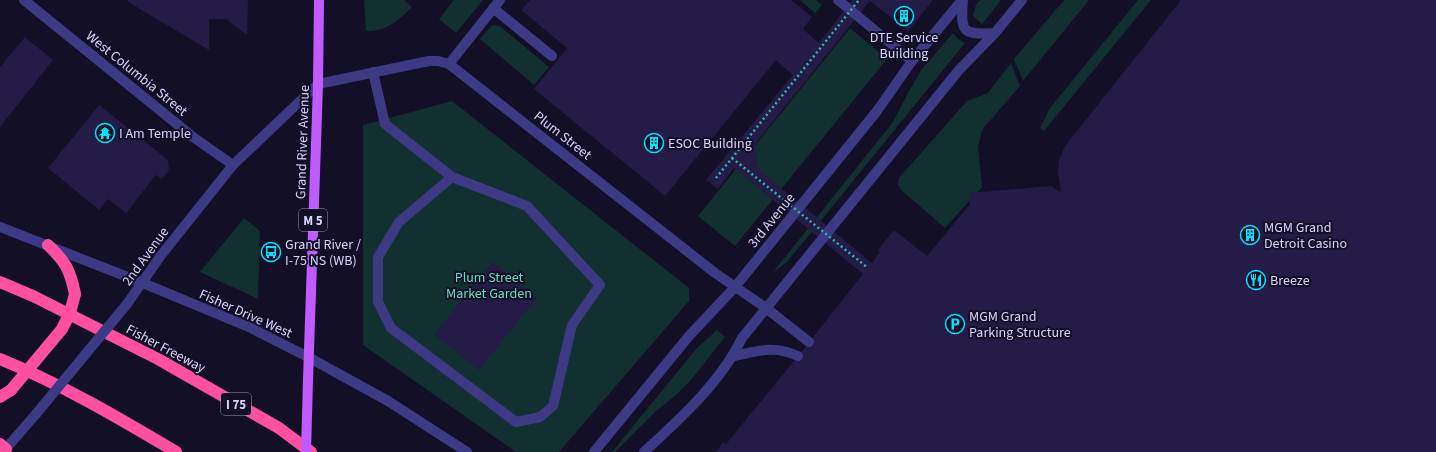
<svg xmlns="http://www.w3.org/2000/svg" width="1436" height="452" viewBox="0 0 1436 452" font-family="'Source Sans 3',sans-serif">
  <rect width="100%" height="100%" fill="#130f26"/>
  <path fill="#12302f" d="M364 0H404L412 7C399 20 386 32 366 31Z
    M454 0H483L456 33 439 19Z
    M800 0H816L822 5 815 13Z
    M980 0H1001L982 24 973 16 976 5Z
    M1064 0H1089L1023 81 1014 59Z
    M1138 0H1151L1044 131 1040 128 1050 108Z
    M495 25 501 27 549 67 534 85 480 39 491 26Z
    M850 28 887 59 735 246 698 216Z
    M953 33 958 39 965 43 828 212 787 262 773 272 893 122 909 91 922 69Z
    M1011 63 1020 86 982 130 978 147 982 187 945 228 901 190 898 185 899 178 967 101 988 93Z
    M452 101 689 288V301L559 452H516L363 345V125Z
    M244 218 260 231 258 299 200 272Z
    M717 330 725 337 691 380 676 395 655 412 615 452H612L696 349Z"/>
  <path fill="#241b47" d="M128 0H248L247 35 226 19H209V50L128 2Z
    M530 0H791L812 17 803 29 819 43 852 0H933L908 31 870 1 755 144 758 169 872 263 880 252 878 250 894 230 927 256 970 204V193L1050 186 1061 192 1058 173 1059 160 1065 146 1181 0H1436V452H716L723 442 726 444 798 356 863 274 734 168 718 189 706 180 793 75 776 60 665 196 534 89 567 48 521 10Z
    M25 37 53 60 0 127V67Z
    M99 105 168 160 169 170 162 179 156 175 126 213 108 199 99 210 48 168Z
    M493 262 537 298 479 370 434 334Z"/>
  <g fill="none" stroke-linecap="round" stroke-linejoin="round">
    <path stroke="#3d3a85" stroke-width="10" d="M838 0 912 61
      M493 8 552 56
      M449 64 500 0
      M373 72 385 124 452 177 527 206 600 285 572 325 553 406 540 417 516 422 391 328 378 302V257L399 222 452 177
      M766 308 809 342
      M734 356C759 351 773 345 798 356"/>
    <path stroke="#3d3a85" stroke-width="10" d="M24 0 193 137 233 165
      M963 0C960 33 963 35 995 33
      M127 304 162 254 233 165 318 84 429 61H438L449 64 715 273 766 308
      M3 452 36 414
      M594 452 689 336 735 287 877 111 912 61 962 0
      M644 452C680 419 721 382 742 338L959 70 995 33 1022 0"/>
    <path stroke="#3d3a85" stroke-width="10" d="M0 227 143 283 251 328 308 357 388 401 467 452"/>
    <path stroke="#c25bff" stroke-width="10" d="M308 380 318 84 319 0"/>
    <path stroke="#ff4fa3" stroke-width="12" d="M48 245C66 262 70 270 75 294
      M0 282 33 296 158 359 279 428 311 452
      M0 359C61 384 119 418 176 452
      M0 397 11 390
      M0 444 6 449"/>
    <path stroke="#2fb8b0" stroke-width="2.5" stroke-dasharray="2 3" stroke-linecap="butt" d="M732 158 868 268
      M716 178 859 0"/>
    <path stroke="#3d3a85" stroke-width="10" d="M36 414 127 304"/>
    <path stroke="#c25bff" stroke-width="10" d="M306 452 308 380"/>
    <path stroke="#ff4fa3" stroke-width="12" d="M11 390 62 329 70 313 75 294"/>
  </g>
  <defs>
    <symbol id="building-ring" viewBox="-11 -11 22 22"><circle r="9.5" fill="#130f26" stroke="#00e5ff" stroke-width="1.5"/><path d="M-4-6H4V6H1V3H-1V6H-4ZM-2.5-4.3h1.7v1.8h-1.7ZM.8-4.3h1.7v1.8H.8ZM-2.5-1h1.7V.8h-1.7ZM.8-1h1.7V.8H.8Z" fill="#00e5ff"/></symbol>
    <symbol id="temple-ring" viewBox="-11 -11 22 22"><circle r="9.5" fill="#130f26" stroke="#00e5ff" stroke-width="1.5"/><path d="M0-6L5-2H3V0L6.5 2.5H4V6H1.5V3h-3V6H-4V2.5H-6.5L-3 0V-2H-5Z" fill="#00e5ff"/></symbol>
    <symbol id="bus-ring" viewBox="-11 -11 22 22"><circle r="9.5" fill="#130f26" stroke="#00e5ff" stroke-width="1.5"/><path d="M-5-6H5V4H4V6H2V4H-2V6H-4V4H-5ZM-3.5-4V0h7V-4ZM-3.5 1.2v1.5H-2V1.2ZM2 1.2v1.5H3.5V1.2Z" fill="#00e5ff"/></symbol>
    <symbol id="restaurant-ring" viewBox="-11 -11 22 22"><circle r="9.5" fill="#130f26" stroke="#00e5ff" stroke-width="1.5"/><path d="M-5-6h1v4h1v-4h1v4h1v-4h1v5L-1.5 .5V6h-2V.5L-5-1ZM5-6V6H3V1.5H1.5Q1.5-4 5-6Z" fill="#00e5ff"/></symbol>
    <symbol id="parking-ring" viewBox="-11 -11 22 22"><circle r="9.5" fill="#130f26" stroke="#00e5ff" stroke-width="1.5"/><path d="M-3.5-5.5H1a3.5 3.5 0 0 1 0 7H-1V5.5H-3.5ZM-1-3.4V-.6H.8a1.4 1.4 0 0 0 0-2.8Z" fill="#00e5ff"/></symbol>
  </defs>
  <g fill-rule="evenodd">
    <use href="#building-ring" x="893" y="5" width="22" height="22"/>
    <use href="#temple-ring" x="94" y="122" width="22" height="22"/>
    <use href="#building-ring" x="643" y="132" width="22" height="22"/>
    <use href="#building-ring" x="1239" y="224" width="22" height="22"/>
    <use href="#bus-ring" x="260" y="241" width="22" height="22"/>
    <use href="#restaurant-ring" x="1245" y="269" width="22" height="22"/>
    <use href="#parking-ring" x="944" y="313" width="22" height="22"/>
  </g>
  <g text-anchor="middle" stroke-width="4" stroke-linejoin="round" paint-order="stroke">
    <g fill="#130f26" stroke="#9e99be" stroke-width="1">
      <rect x="299" y="209" width="28" height="22" rx="3"/>
      <rect x="221" y="393" width="30" height="22" rx="3"/>
    </g>
    <g font-size="13" font-weight="bold" fill="#d9d4ff">
      <text x="313" y="225">M 5</text>
      <text x="236" y="409">I 75</text>
    </g>
    <g font-size="14" fill="#d9d4ff" stroke="#130f26" text-anchor="start">
      <text x="904" y="42" text-anchor="middle">DTE Service<tspan x="904" dy="16">Building</tspan></text>
      <text x="119" y="138">I Am Temple</text>
      <text x="668" y="148">ESOC Building</text>
      <text x="1264" y="232">MGM Grand<tspan x="1264" dy="16">Detroit Casino</tspan></text>
      <text x="285" y="249">Grand River /<tspan x="285" dy="16">I-75 NS (WB)</tspan></text>
      <text x="1270" y="285">Breeze</text>
      <text x="969" y="321">MGM Grand<tspan x="969" dy="16">Parking Structure</tspan></text>
    </g>
    <g font-size="14" fill="#d9d4ff" stroke="#130f26">
      <text transform="translate(137 73) rotate(39)" y="5">West Columbia Street</text>
      <text transform="translate(563 135) rotate(38)" y="5">Plum Street</text>
      <text transform="translate(302 142) rotate(-88)" y="5">Grand River Avenue</text>
      <text transform="translate(771 220) rotate(-51)" y="5">3rd Avenue</text>
      <text transform="translate(145 256) rotate(-54)" y="5">2nd Avenue</text>
      <text transform="translate(246 313) rotate(24)" y="5">Fisher Drive West</text>
      <text transform="translate(166 348) rotate(28)" y="5">Fisher Freeway</text>
    </g>
    <g font-size="14" fill="#5fe0c0" stroke="#130f26">
      <text x="489" y="282">Plum Street<tspan x="489" dy="16">Market Garden</tspan></text>
    </g>
  </g>
</svg>
